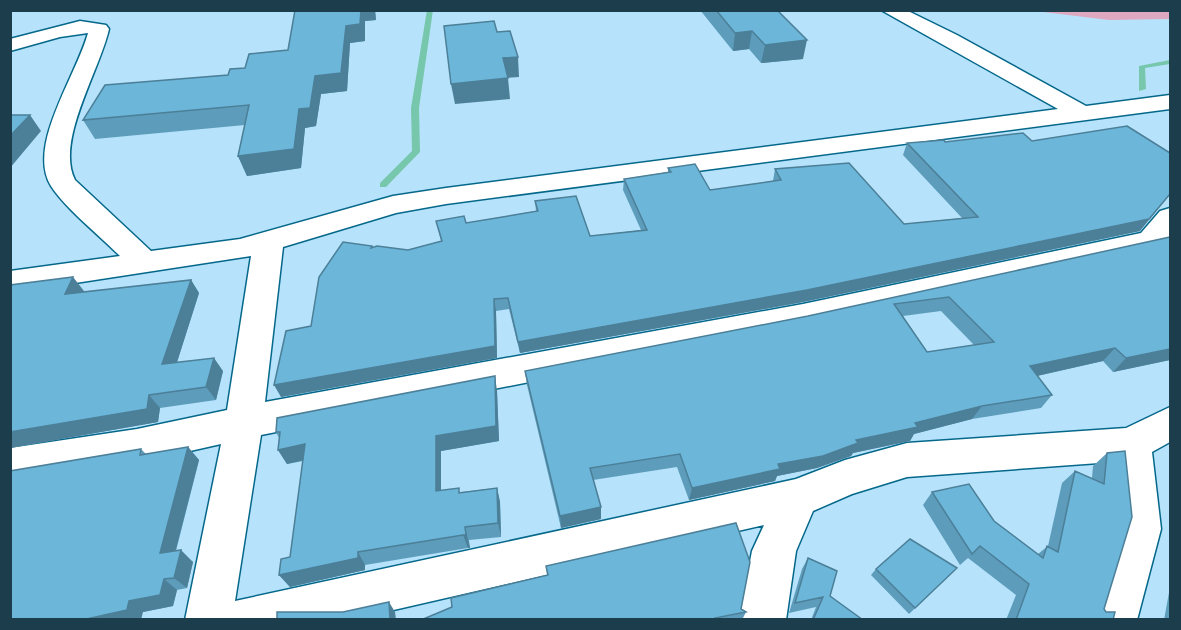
<svg xmlns="http://www.w3.org/2000/svg" width="1181" height="630" viewBox="0 0 1181 630" font-family="Literata,serif">
  <rect width="100%" height="100%" fill="#b6e3fb"/>
  <path fill="#dda8c0" d="M1035 11H1170V19L1109 20Z"/>
  <g fill="none" stroke-linecap="round" stroke-linejoin="round">
    <path fill="#77c7ac" fill-rule="evenodd" d="M427 10H433L419 108 420 152 386 187H380V183L412 151 411 108Z
      M1170 60V64L1145 68 1146 89 1139 91V66Z"/>
    <defs>
      <path id="minor" d="M881 10H906L957 35 1086 106 1170 95V109L446 204 396 213 283 247 265 402 803 304 1141 233 1160 211 1170 208V236L1161 248 803 328 261 435 235 601 796 479 845 460 907 443 1126 428 1170 407V442L1152 452 1161 529 1137 620H1090L1119 529 1113 462 907 477 852 494 813 511 796 551 786 620H739L752 551 764 525 350 620H185L221 444 137 463 10 484V448L137 429 227 410 251 256 10 293V271L120 256C100 236 65 208 51 186 26 146 77 75 88 33L60 37 10 51V39L80 21 106 25 109 29C100 70 55 141 75 180L151 251 240 239 393 196 446 188 1058 109Z"/>
    </defs>
    <use href="#minor" stroke="#05688a" stroke-width="3"/>
    <use href="#minor" fill="#fff" fill-rule="evenodd"/>
  </g>
  <path fill="#5d9dbb" fill-rule="evenodd" d="M295 10H375L376 20 365 21V41L350 43 347 91 321 94 316 126 305 128 301 168 247 176 238 156 245 125 95 139 83 120 228 75 288 50Z
    M700 10H777L803 59 761 63 749 49 733 51Z
    M945 142 1140 231 803 302 520 353 509 309 496 311 497 358 281 397 311 326 372 248 408 250 441 241 436 221 466 223 536 211 535 201 590 236 641 230 623 190 624 179 668 172V168L710 190 773 181 775 169 904 224 962 218 903 155 907 143Z
    M1170 237V360L1113 372 1103 361 1037 376 1052 395 1041 408 972 419 914 434 910 441 853 453 851 456 817 468 777 476 775 481 689 500 677 467 593 480 601 507V519L561 528 527 385 525 371 808 316ZM941 311 974 345 927 352 903 316Z
    M191 280 199 293 177 362 223 371 216 400 160 408 158 422 10 448V285L84 291 83 292Z
    M497 391 499 441 441 451V490L461 492 497 488 500 502 501 537 469 540 470 548H468L365 565V570L290 587 279 575 290 557 303 461 287 464 278 450 279 438 276 432Z
    M188 447 199 460 176 551 193 562 187 588 177 590 173 606 143 612 141 449 146 454Z
    M1107 453 1104 609 1113 620H1006L1016 595 968 558 960 565 923 505 932 492 994 521 1038 554 1048 546 1062 483 1075 471 1092 478 1093 466Z
    M808 558 830 596 863 620H811L816 607 789 613 802 569Z
    M546 566 741 609 746 612 742 620H421L547 575Z
    M957 568 909 614 871 575 876 569Z
    M1170 587V620H1164Z"/>
  <path fill="#4c7f98" d="M361 10H375L376 20 365 21V41L350 43 347 91 321 94 316 126 305 128 301 168 247 176 238 156 299 109 315 76 346 26Z
    M752 31 749 49 733 51 735 33Z
    M807 40 803 59 761 63 765 45Z
    M518 57 519 77 505 78 503 58Z
    M508 78 510 99 455 104 451 84Z
    M30 115 41 131 10 168V136Z
    M1170 194 1140 231 803 302 520 353 518 342Z
    M73 277 84 291 77 308 65 294Z
    M191 280 199 293 172 378 162 364Z
    M494 299 496 311 497 358 281 397 274 385Z
    M1115 348 1103 361 1019 380 1030 366Z
    M1170 349V360L1113 372 1126 358Z
    M214 358 223 371 216 400 206 387Z
    M495 376 497 391 499 441 441 451V505L436 491V436Z
    M149 395 160 408 158 422 10 448V432Z
    M982 406 972 419 914 434 910 441 853 453 851 456 817 468 777 476 775 481 689 500 692 488 915 423Z
    M305 444 313 458 287 464 278 450Z
    M188 447 199 460 172 564 160 553Z
    M497 488 500 502 501 537 498 523Z
    M601 507V519L561 528 560 516Z
    M465 527 470 548H468L463 535Z
    M181 550 193 562 187 588 174 578Z
    M358 552 365 565V570L290 587 279 575Z
    M164 579 177 590 173 606 143 612 141 620H82L129 601Z
    M389 602 395 612 396 620H390Z"/>
  <path fill="#6cb6d9" stroke="#4c7f98" stroke-width="1.5" fill-rule="evenodd" d="M295 10H361L360 24 346 26 341 73 315 76 310 108 299 109 294 149 238 156 249 105 83 120 105 85 228 75 230 69 245 68 249 54 288 50Z
    M716 10H777L807 40 765 45 752 31 735 33Z
    M494 21 497 32 510 31 518 57 503 58 508 78 451 84 444 26Z
    M10 115H30L10 136Z
    M1127 126 1170 153V194L1149 219 807 290 518 342 508 298 494 299 495 346 274 385 286 331 311 326 319 277 343 242 372 246 371 248 377 246 408 250 442 241 436 221 464 216 466 223 538 211 535 201 576 196 590 236 647 230 624 179 671 172 668 168 695 164 710 190 781 180 775 169 849 163 904 224 978 217 907 143 944 140 945 142 1023 133 1032 141Z
    M1170 237V349L1126 358 1115 348 1030 366 1052 395 982 406 915 423 918 427 856 440 858 443 823 456 778 464 780 469 692 488 680 454 590 468 601 507 560 516 525 371 808 316ZM949 297 994 342 927 352 894 304Z
    M73 277 65 294 191 280 162 364 214 358 206 387 149 395 147 409 10 432V285Z
    M495 376 496 426 436 436V491L459 488V493L497 488 498 523 465 527 466 535H463L358 552V558L279 575 281 559 290 557 305 444 278 450 280 432H276L277 418Z
    M188 447 160 553 181 550 174 578 164 579 160 595 129 601 127 610 82 620H10V471L141 449 140 455Z
    M1125 451 1132 517 1104 609 1106 612H1115L1113 620H1016L1029 584 980 546 972 554 932 492 969 484 994 521 1043 558 1047 546 1058 552 1075 471 1104 484 1107 453Z
    M736 523 750 562 741 609 746 612 715 618 716 620H421L452 607 451 598 548 575 546 566Z
    M910 539 957 568 915 608 876 569Z
    M808 558 837 571 830 596 863 620H813L823 597 795 603Z
    M389 602 390 620H277V612H343Z"/>
  <rect width="1181" height="630" fill="none" stroke="#1b3d4c" stroke-width="24"/>
</svg>
